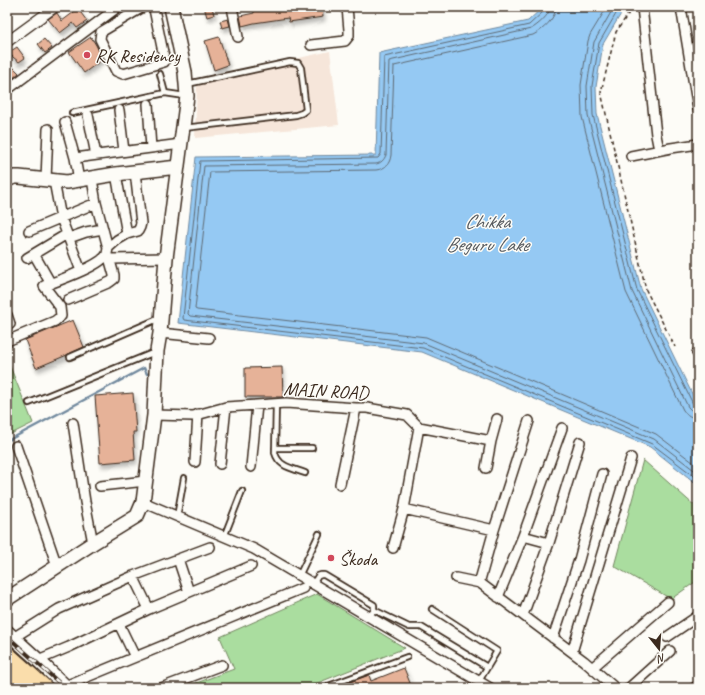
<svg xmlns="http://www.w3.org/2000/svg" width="705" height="695" viewBox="0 0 705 695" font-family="Caveat,sans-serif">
  <defs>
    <filter id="shadow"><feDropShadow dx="2" dy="4" stdDeviation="2" flood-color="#0004"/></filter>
  </defs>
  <rect width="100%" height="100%" fill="#fdfcf7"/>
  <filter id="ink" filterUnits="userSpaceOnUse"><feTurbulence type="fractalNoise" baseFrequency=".025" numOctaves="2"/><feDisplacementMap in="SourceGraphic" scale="8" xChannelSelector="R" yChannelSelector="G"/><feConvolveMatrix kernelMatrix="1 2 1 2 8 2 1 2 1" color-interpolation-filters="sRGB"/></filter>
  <g filter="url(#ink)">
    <path fill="#f6e6da" d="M330 51 339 125 195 138 197 81Z"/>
    <path fill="#aadd9f" stroke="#72845e" d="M7 359 33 423 7 436Z
      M643 460 696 507 698 510V580L671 599 614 566Z
      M317 594 405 648 305 688H183L234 669 220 637Z"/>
    <path fill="#95c9f3" stroke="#71899e" d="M543 7H625L603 44 596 87 597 114 641 289 698 406V485L650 447 422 352 178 323 196 157 376 155 379 53 528 21Z"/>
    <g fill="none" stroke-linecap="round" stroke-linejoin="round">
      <path stroke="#5f6a73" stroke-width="1" d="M545 7 544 11 529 25 384 57 381 154 378 158 200 161 183 318 184 320 423 348 652 444 698 479
        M550 7C550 15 538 25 531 29L389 61 386 155C384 160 381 163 376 164L204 166 188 314 190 316 424 343 654 439 698 473
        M556 7C556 18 543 30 533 35L394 66 391 155C390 164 385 169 376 170L210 172 195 309 197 310 426 337 656 434 698 466
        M607 7 590 35 588 41 581 85 582 117 626 292 683 410C687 415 691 418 698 418
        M614 7 594 42 587 86 588 116 632 291 688 407 692 411 698 412
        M620 7 599 43 592 86 593 115 637 290 693 404 695 406 698 407"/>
      <path stroke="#71899e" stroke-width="2.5" d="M7 441 144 368 147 374"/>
    </g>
    <path fill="#e6b298" stroke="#3b2a1e" filter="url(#shadow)" d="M204 7H212L214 15 207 17Z
      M254 7H322L323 17 289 22 288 18 254 23 242 26 240 16 254 13Z
      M78 9 87 21 77 28 73 23 60 33 48 19 57 13 62 21Z
      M228 19 230 26 222 28 220 21Z
      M91 37 96 45 103 59 84 73 69 52Z
      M219 37 228 65 214 70 205 41Z
      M44 39 52 48 45 53 38 44Z
      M17 47 25 58 19 62 8 53Z
      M11 65 19 73 11 80 7 76V68Z
      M73 320 84 347 69 354 67 355 36 368 25 340Z
      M282 367 283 397H245V368Z
      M133 393 136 432H133L135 460 100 463 95 396Z
      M404 668 412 688H334L369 675 371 681Z"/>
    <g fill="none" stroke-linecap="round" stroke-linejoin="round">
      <defs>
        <path id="lane" d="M160 74 165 93
          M72 113 165 93 185 96
          M184 128 296 115 302 113 306 110 301 68 298 63 290 62 187 84
          M70 357 160 318
          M29 403 155 352
          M276 403 275 453C279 467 292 468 305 473
          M275 448H312
          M177 517 184 478
          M224 537 242 491
          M299 576 319 534
          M313 584 318 576 321 575H324L374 605V610L369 617
          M432 609 497 651 479 681
          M374 610 409 627H421L487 667
          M323 688 407 657"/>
        <path id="street" d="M143 7 101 32 100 39 116 71 123 74 164 62V57L154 9 153 7
          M232 7 238 37
          M642 7 656 135 659 150
          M681 7 698 109
          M7 42 55 7
          M311 45 345 41 349 36V30L347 7
          M7 90 118 7
          M148 104 151 148
          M119 110 124 151
          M88 115 96 155
          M65 122 75 158 79 180
          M631 156 671 148 698 144
          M75 158 181 144
          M116 174 127 234
          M92 179 96 203 108 248
          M46 180 48 129
          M54 181 61 218 81 271
          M29 231 96 203
          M69 238 86 232 103 229
          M34 254 51 284
          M27 258 67 234
          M68 300 110 282 114 279V275L110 261 112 259 166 258
          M7 315 10 324
          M160 333 209 338
          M7 341 55 321 61 316 60 307 44 286C57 281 101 266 107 254 107 253 108 249 108 248L117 240 127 234 138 231 140 227 141 223 135 172
          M697 353 698 352
          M154 415 193 416 226 407 286 403 356 408H367L407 415 419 427 491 441
          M73 423 85 502 93 543
          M419 427 404 509 494 530
          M16 446 29 484 57 566
          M195 462 198 414
          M220 464 226 407
          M251 467 257 405
          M486 468 491 441 497 419
          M340 484 356 408
          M100 486 146 481
          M143 502 254 549 490 688
          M523 536 549 543
          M393 548 404 509
          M178 559 189 592
          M133 576 149 609
          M456 578 480 583 584 661 615 688
          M480 583V580L494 530 529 421
          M498 597 523 536 562 428
          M523 615 549 543 580 442
          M119 624 135 657
          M667 637 698 616
          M13 638 59 609 133 576 210 547
          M553 638 579 560 602 474
          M572 652 631 458
          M38 660 69 647 149 609 251 566
          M592 668 668 602
          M65 686 303 588
          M161 688 222 665
          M629 688 670 651
          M694 688 698 686"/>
        <path id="secondary" d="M7 180 14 177H19L67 182 116 174 178 167
          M7 599 93 543 137 516 143 502 154 415 157 351 160 333 166 258 187 96 185 72 171 7
          M7 632 38 660 67 688"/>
        <path id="highway" d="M7 655 44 688
          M7 675 22 688"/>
      </defs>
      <use href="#lane" stroke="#3b2a1e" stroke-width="8"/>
      <use href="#street" stroke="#3b2a1e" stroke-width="12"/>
      <use href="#secondary" stroke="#3b2a1e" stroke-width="16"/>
      <use href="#highway" stroke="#3b2a1e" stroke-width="20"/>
      <path stroke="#3b2a1e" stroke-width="1.5" stroke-dasharray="4 3" stroke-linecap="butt" d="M633 7 616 32 601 92 646 290 675 347"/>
      <use href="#lane" stroke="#fdfcf7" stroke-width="4.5"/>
      <use href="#street" stroke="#fdfcf7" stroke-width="9"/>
      <use href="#secondary" stroke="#fdfcf7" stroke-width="13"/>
      <use href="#highway" stroke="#faddab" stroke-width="17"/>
      <defs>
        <path id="rail" d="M7 636 65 688"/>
      </defs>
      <use href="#rail" stroke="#3b2a1e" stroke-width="4"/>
      <use href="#rail" stroke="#fdfcf7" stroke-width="2.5" stroke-dasharray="8" stroke-linecap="butt"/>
    </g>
  </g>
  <g fill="#d1495b" stroke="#fdfcf7" stroke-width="1.5">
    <circle cx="87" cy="55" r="4"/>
    <circle cx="331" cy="558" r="4"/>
  </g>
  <g text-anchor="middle" stroke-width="3" stroke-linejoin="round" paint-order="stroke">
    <g font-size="19" fill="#3b2a1e" stroke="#fdfcf7" text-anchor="start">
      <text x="95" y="62">RK Residency</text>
      <text x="339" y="565">Škoda</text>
    </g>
    <g font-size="19" fill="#3b2a1e" stroke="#fdfcf7">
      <text transform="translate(326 390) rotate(3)" y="7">MAIN ROAD</text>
    </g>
    <g font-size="20" font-style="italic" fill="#565a5e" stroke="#fdfcf7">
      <text x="487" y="228">Chikka<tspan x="487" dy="23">Beguru Lake</tspan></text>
    </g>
  </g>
  <rect width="705" height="695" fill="none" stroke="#fdfcf7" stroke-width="24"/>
  <rect x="12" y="12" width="681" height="671" fill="none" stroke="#3b2a1e" stroke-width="1.5" filter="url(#ink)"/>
  <g transform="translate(659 649) rotate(163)" stroke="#fdfcf7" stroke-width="3" paint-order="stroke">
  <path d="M0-3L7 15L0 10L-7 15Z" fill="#3b2a1e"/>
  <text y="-6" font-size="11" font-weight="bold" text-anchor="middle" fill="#3b2a1e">N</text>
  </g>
</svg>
